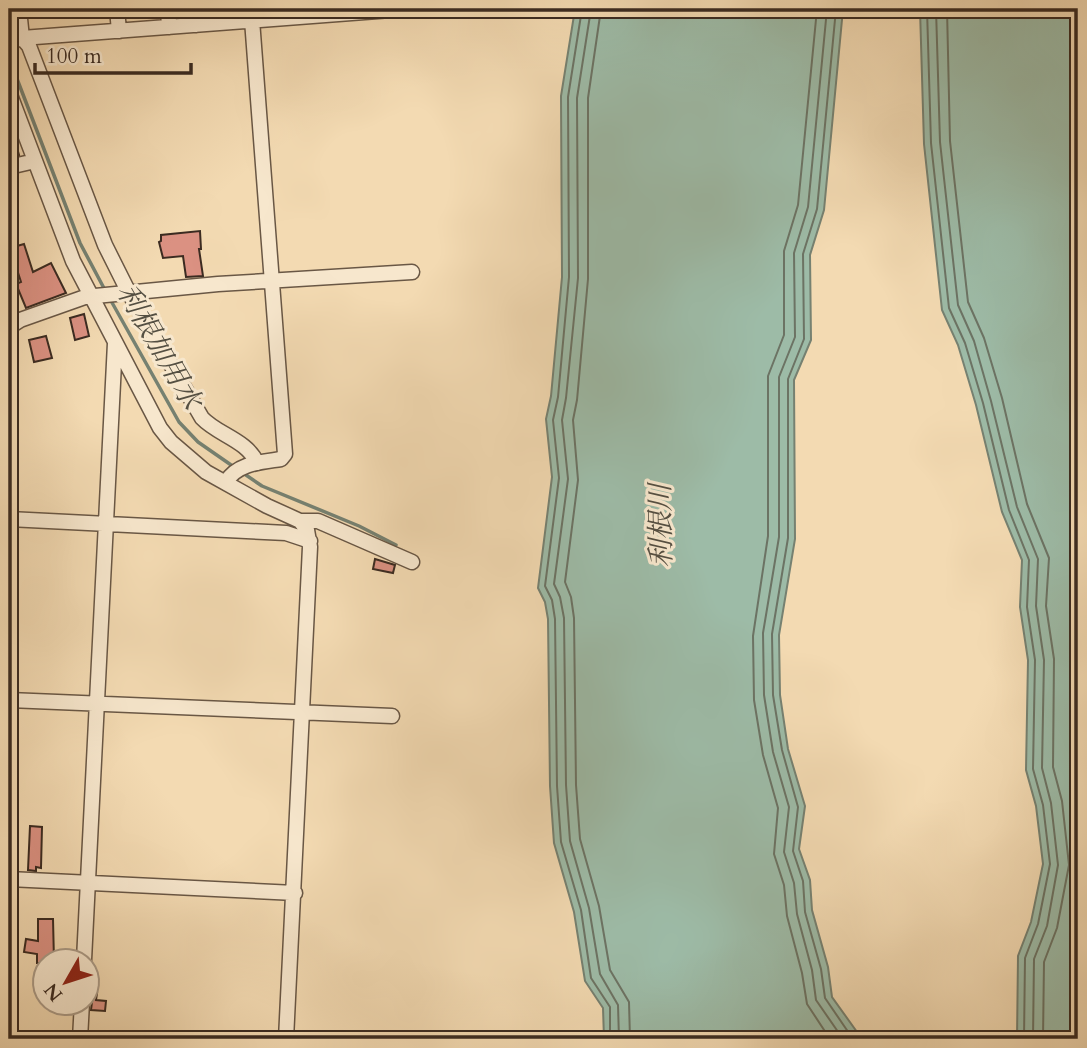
<svg xmlns="http://www.w3.org/2000/svg" width="1087" height="1048" viewBox="0 0 1087 1048" font-family="Cardo,'Noto Serif JP',serif">
  <rect width="100%" height="100%" fill="#f3dab2"/>
  <filter id="stains"><feTurbulence type="fractalNoise" baseFrequency=".00286" numOctaves="4"/><feColorMatrix values="0 0 0 0 .2 0 0 0 0 .09 0 0 0 0 .02 0 0 0 .5 -.17"/></filter>
  <radialGradient id="worn" r=".72"><stop offset=".6" stop-color="#630" stop-opacity="0"/><stop offset="1" stop-color="#630" stop-opacity=".3"/></radialGradient>
  <path fill="#9dbba7" stroke="#768171" stroke-width="2" d="M575 9H843L824 210 810 255 811 340 794 380 795 539 779 635 780 695 788 749 805 806 799 849 810 880 812 910 828 967 832 997 862 1039H604L603 1008 585 981 574 912 554 843 550 786 548 619 545 602 538 588 552 477 546 419 551 396 562 277 561 96Z
    M920 9H1078V1039H1017L1018 956 1031 922 1043 864 1036 806 1026 770 1028 660 1020 607 1022 560 1002 512 976 405 958 345 942 310 924 144Z"/>
  <g fill="none" stroke-linecap="round" stroke-linejoin="round">
    <path stroke="#6c7364" stroke-width="2" d="M582 9 568 97 569 277 558 397 553 420 559 478 545 586 552 600 555 619 557 786 561 842 581 910 591 978 610 1007V1039
      M591 9 577 98 578 278 566 398 562 420 568 479 554 584 560 597 564 618 566 785 570 841 589 908 600 974 618 1005 619 1039
      M601 9 588 98V279L577 400 573 420 578 480 565 582 571 597 574 618 576 785 580 839 599 906 610 970 629 1002 630 1039
      M817 9 798 205 784 251V335L768 376V536L753 636 754 700 763 755 778 808 774 854 784 885 787 916 802 973 807 1004 830 1039
      M827 9 808 207 794 253 795 337 779 377V537L763 633 764 695 773 752 789 807 784 852 794 883 797 914 812 970 816 1000 843 1039
      M836 9 817 209 803 254 804 339 788 379V538L772 634 773 695 782 750 798 807 793 851 803 881 805 912 821 969 825 998 853 1039
      M927 9 931 143 949 308 965 343 983 403 1009 510 1029 560 1027 607 1035 660 1033 769 1043 805 1050 864 1038 924 1025 958 1024 1039
      M936 9 940 142 958 305 974 341 991 401 1017 507 1038 559 1036 606 1044 660 1042 768 1051 803 1058 865 1047 926 1034 959 1033 1039
      M947 9 950 141 968 302 984 338 1002 398 1027 504 1049 558 1046 606 1054 659 1053 767 1062 801 1069 865 1057 928 1044 962 1043 1039"/>
    <path stroke="#768171" stroke-width="3.5" d="M9 58 80 243 106 292
      M110 299 179 422 198 442 234 467
      M243 473 262 486 359 526 396 545"/>
  </g>
  <path fill="#db9182" stroke="#3b2b21" stroke-width="2" d="M9 126H11L19 155 9 157Z
    M200 231 201 249H199L203 276 186 277 183 256 163 258 159 242 161 241V235Z
    M24 244 33 272 51 263 66 293 26 308 16 284 21 282 10 248Z
    M84 314 89 336 75 340 70 318Z
    M46 336 52 358 34 362 29 340Z
    M375 559 395 565 393 573 373 569Z
    M30 826 42 827 41 868 36 867V871L28 870Z
    M38 919H53L54 961H46V963H37V954L24 952 26 939 38 941Z
    M88 992 97 993 96 1000 106 1001 105 1011 91 1010 92 1002Z"/>
  <g fill="none" stroke-linecap="round" stroke-linejoin="round">
    <defs>
      <path id="minor" d="M19 9 22 38 29 46 105 245 129 293 202 418C218 435 247 440 257 463
        M117 9 119 31
        M168 9 169 27
        M195 9 196 25
        M9 42 22 38 404 9
        M9 92 73 261 160 428 171 442 206 472 267 506 300 521H318L412 562
        M9 167 35 161
        M9 327 20 320 85 297 218 284 412 272
        M226 482C237 463 262 462 281 459L285 454 252 20
        M9 519 286 533 310 541
        M9 700 392 716
        M9 879 295 893
        M84 960 115 343
        M80 1039 82 1002
        M286 1039 310 547 307 530 300 521"/>
    </defs>
    <use href="#minor" stroke="#695745" stroke-width="17"/>
    <use href="#minor" stroke="#f7e7cd" stroke-width="14"/>
  </g>
  <g text-anchor="middle" stroke-width="6" stroke-linejoin="round" paint-order="stroke">
    <g font-size="28" font-style="italic" fill="#544f42" stroke="#f7e7cd">
      <text transform="translate(160 346) rotate(60)" y="10">利根加用水</text>
      <text transform="translate(660 526) rotate(-91)" y="10">利根川</text>
    </g>
  </g>
  <rect width="1087" height="1048" fill="none" stroke="#f3dab2" stroke-width="35"/>
  <rect x="10" y="10" width="1066" height="1027" fill="none" stroke="#3b2b21" stroke-width="3.5"/>
  <rect x="18" y="18" width="1052" height="1013" fill="none" stroke="#3b2b21" stroke-width="2"/>
  <g transform="translate(66 982) rotate(231)"><circle r="33" fill="#f7e7cd" stroke="#ac9c88" stroke-width="2"/>
  <path d="M0-5L12 26L0 18L-12 26Z" fill="#8f2418"/>
  <text y="-10" font-size="19" font-weight="bold" text-anchor="middle" fill="#3b2b21">N</text>
  </g>
  <path d="M35 63v10h156v-10" fill="none" stroke="#3b2b21" stroke-width="3.5"/>
  <text x="46" y="63" font-size="21" fill="#3b2b21" stroke="#f7e7cd" stroke-width="5" paint-order="stroke">100 m</text>
  <rect width="100%" height="100%" filter="url(#stains)"/>
  <rect width="100%" height="100%" fill="url(#worn)"/>
</svg>
